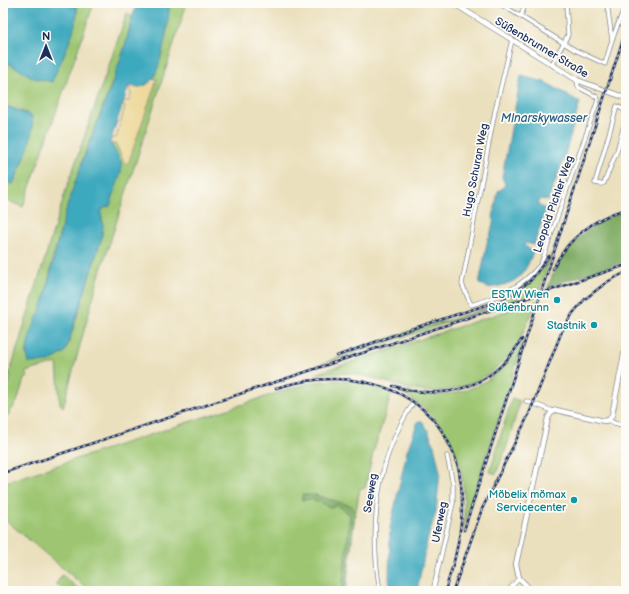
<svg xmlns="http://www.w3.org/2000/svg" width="629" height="594" viewBox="0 0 629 594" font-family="'Balsamiq Sans',sans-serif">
  <rect width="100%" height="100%" fill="#fdfcf7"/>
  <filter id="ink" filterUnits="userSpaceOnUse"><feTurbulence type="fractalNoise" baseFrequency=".025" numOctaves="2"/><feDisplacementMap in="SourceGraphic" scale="8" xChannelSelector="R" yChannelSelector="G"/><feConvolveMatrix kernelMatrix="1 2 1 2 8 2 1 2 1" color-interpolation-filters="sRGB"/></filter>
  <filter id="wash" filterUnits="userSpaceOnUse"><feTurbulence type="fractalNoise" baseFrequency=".012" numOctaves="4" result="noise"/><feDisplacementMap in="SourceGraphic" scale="16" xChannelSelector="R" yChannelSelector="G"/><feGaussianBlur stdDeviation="0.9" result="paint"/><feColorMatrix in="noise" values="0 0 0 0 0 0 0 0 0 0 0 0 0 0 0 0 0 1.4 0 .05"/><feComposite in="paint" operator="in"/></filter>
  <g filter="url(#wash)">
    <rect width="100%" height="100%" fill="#ebe0bd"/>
    <path fill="#9ec672" stroke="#5c7a68" d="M68 3H94L23 207 3 199V181L13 184 24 159 33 126 27 113 3 105V60L34 78 52 81 78 12 76 6Z
      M169 3H187L99 276 63 407 60 404 57 363 25 372 28 377 24 379 17 402 5 419 3 417V408L11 375H9L66 190 127 13 132 16 124 52 86 150 70 198 54 253 44 301 29 340 26 355 49 362 65 352 70 339 101 240 103 226 101 213 114 194 121 162 111 144H116L124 162 157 79H153L168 27Z
      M552 253 539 292 317 366C347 354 379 341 410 331 464 314 523 308 552 253Z
      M537 301C529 319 522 339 509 355 489 380 454 395 422 391 404 388 387 382 369 377 351 372 333 373 315 374Z
      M524 340 463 529C469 463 453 421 394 388 448 405 495 390 524 340Z
      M334 380 357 382 392 392 373 453 365 488H360L349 550 344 591H90L3 518V483L283 391 314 382Z
      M512 398 520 401 507 446 496 474 490 472Z
      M62 575 81 591H65L56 584Z"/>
    <path fill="#7eab64" stroke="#4c6d61" d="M626 211V261L553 285 547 290C558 252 588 221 626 211Z
      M302 495H315L352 506 355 513 346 591H342L350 515 342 508 335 505 333 508C326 507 323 502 316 501L314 499 302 500Z"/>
    <path fill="#eeda9e" stroke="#84847e" d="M153 79H157L128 164 124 162 116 144H111L110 142 111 138H116L125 107 122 106 124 101H129L131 95 129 84 146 85Z"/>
    <path fill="#3ea9be" stroke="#2c6c8e" d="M8 3H68L76 6C81 24 59 64 52 82L34 78 3 60V16Z
      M137 3H169C170 18 161 67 153 79 149 84 143 86 137 88L129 85 110 142 121 162V172L110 206 102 209 101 213 103 226 101 240 65 352 49 362 29 363C22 342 38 320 44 300 53 266 59 231 70 197 86 148 107 101 123 52 129 36 131 19 137 3Z
      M521 76 545 82 580 102 564 158 548 201 541 199 538 201V205L546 209 534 245 525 243 524 245 533 252C523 279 516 284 487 288L486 286 479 284 488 238 490 236 494 218H493L498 191 503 188 505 184 502 177Z
      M3 105 32 116C35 139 22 164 13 184L3 181Z
      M418 421H422L428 430 434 445 440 472 436 512 427 541 417 591H391L389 579 390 528 407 451Z"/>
  </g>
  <g filter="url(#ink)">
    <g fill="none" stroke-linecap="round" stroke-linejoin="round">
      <defs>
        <path id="minor" d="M499 3 575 50 605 64 612 40 607 3
          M521 17 525 3
          M512 40 495 111 462 284 471 305C500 296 521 288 541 264L598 100 597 97 578 87 577 80
          M612 40 626 3
          M552 64 568 35 566 3
          M626 111 617 106 595 183 601 184 604 183 617 151 626 118
          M526 401 553 411
          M609 420 614 423 626 426
          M380 591C369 527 376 460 412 405
          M433 591 453 503V484L447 456
          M508 591 519 578"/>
        <path id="tertiary" d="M453 3 577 80 626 98
          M532 591 519 578 516 564 548 418 551 413 556 410 604 421 609 420 612 415 626 345"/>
      </defs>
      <use href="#minor" stroke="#83888e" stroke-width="5"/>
      <use href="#tertiary" stroke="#83888e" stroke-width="6"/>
      <use href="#minor" stroke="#fff" stroke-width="3.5"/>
      <use href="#tertiary" stroke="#fff" stroke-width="4.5"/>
      <defs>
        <path id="rail" d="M553 269C567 239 594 218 626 209
          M337 356 408 330 502 300 518 290 531 280 549 256
          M393 386C446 402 493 388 522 339
          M276 388C351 364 439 386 459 471 466 506 460 540 451 573
          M3 473 626 265
          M464 530 626 30
          M445 591 452 568
          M453 591 482 509 529 414 562 331 573 313 585 299 607 282 626 272"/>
      </defs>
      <use href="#rail" stroke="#1b2f5e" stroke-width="2.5"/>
      <use href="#rail" stroke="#fdfcf7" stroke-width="1" stroke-dasharray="3" stroke-linecap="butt"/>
    </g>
  </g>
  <g fill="#0f9aa8" stroke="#fdfcf7" stroke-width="1.5">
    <circle cx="557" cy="300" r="4"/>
    <circle cx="594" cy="325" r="4"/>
    <circle cx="574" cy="500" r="4"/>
  </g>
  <g text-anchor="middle" stroke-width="3.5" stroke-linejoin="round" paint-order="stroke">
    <g font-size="11" fill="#1b2f5e" stroke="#fdfcf7">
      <text transform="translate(542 47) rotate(31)" y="4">Süßenbrunner Straße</text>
      <text transform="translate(475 170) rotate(-79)" y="4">Hugo Schuran Weg</text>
      <text transform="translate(553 204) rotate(-71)" y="4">Leopold Pichler Weg</text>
      <text transform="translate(370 493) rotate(-81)" y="4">Seeweg</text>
      <text transform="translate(439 522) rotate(-79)" y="4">Uferweg</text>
    </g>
    <g font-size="11" fill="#0d838f" stroke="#fdfcf7" text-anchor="end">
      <text x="549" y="298">ESTW Wien<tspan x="549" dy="13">Süßenbrunn</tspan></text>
      <text x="586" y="329">Stastnik</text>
      <text x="566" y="498">Möbelix mömax<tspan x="566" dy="13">Servicecenter</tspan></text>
    </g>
    <g font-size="12" font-style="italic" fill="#296084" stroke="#fdfcf7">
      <text x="544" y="122">Mlnarskywasser</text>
    </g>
  </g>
  <rect width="629" height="594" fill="none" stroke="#fdfcf7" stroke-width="16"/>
  <g transform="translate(46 46)" stroke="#fdfcf7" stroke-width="3" paint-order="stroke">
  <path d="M0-3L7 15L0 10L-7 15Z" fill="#1b2f5e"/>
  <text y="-6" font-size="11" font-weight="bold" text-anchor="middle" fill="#1b2f5e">N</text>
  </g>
</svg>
